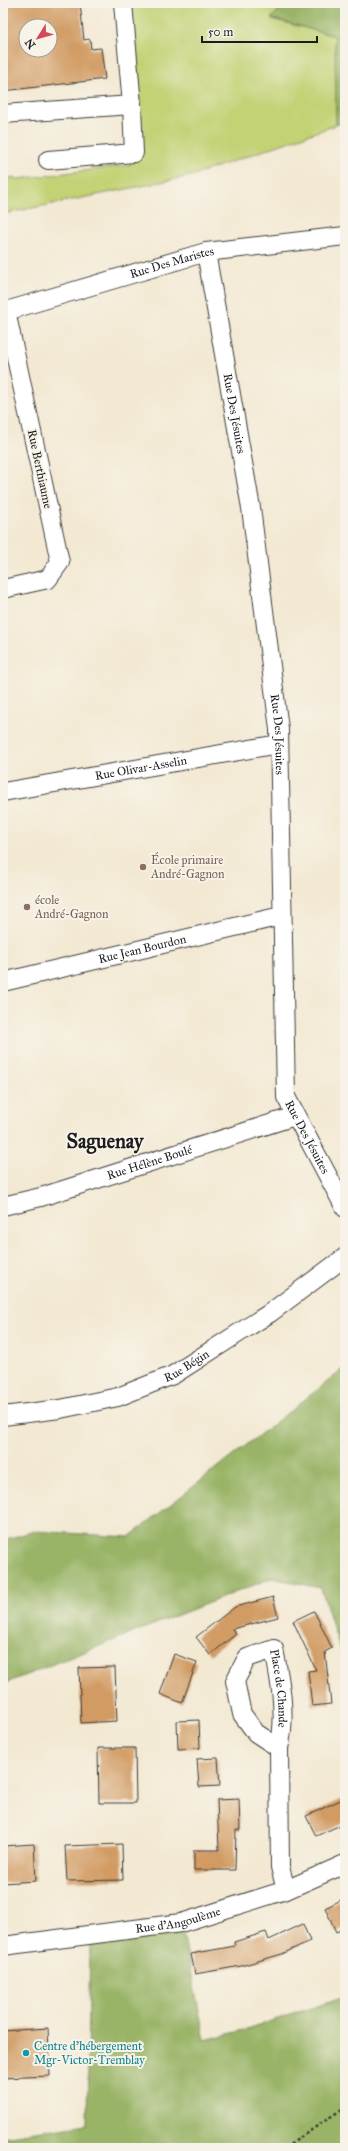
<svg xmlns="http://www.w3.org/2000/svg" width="348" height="2151" viewBox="0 0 348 2151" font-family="'IM FELL Great Primer',serif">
  <rect width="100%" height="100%" fill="#f7f3e8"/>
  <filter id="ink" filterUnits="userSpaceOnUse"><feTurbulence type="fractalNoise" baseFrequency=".025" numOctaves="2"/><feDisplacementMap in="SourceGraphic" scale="8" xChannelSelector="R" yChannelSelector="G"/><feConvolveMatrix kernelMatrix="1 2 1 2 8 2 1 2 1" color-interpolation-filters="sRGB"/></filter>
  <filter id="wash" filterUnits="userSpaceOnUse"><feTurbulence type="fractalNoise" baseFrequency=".012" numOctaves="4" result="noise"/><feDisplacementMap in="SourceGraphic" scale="16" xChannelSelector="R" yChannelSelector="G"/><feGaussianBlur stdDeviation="0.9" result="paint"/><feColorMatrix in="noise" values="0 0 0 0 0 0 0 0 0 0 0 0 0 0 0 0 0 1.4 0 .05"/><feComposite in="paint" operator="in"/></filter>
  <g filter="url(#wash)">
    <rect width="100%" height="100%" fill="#f3e9d3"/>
    <path fill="#c2d274" stroke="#6f7748" d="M121 3H287L271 19 335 36 336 125 191 176 3 214V177L18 179 130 165 129 87Z"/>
    <path fill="#99b466" stroke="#5a6841" d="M287 3H345V122L336 125 335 36 271 18Z
      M345 1368V1665L321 1588 272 1578 3 1684V1540L35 1531 129 1537Z
      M181 1923 205 2040 247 2029 345 1997V2148H3V2137L87 2124 90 1936Z"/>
    <g id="blocks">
      <path fill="#d19b64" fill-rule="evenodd" d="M3 3H80L84 40 90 39 91 49 101 48 105 79 3 91ZM26 26H50V50H26Z
        M273 1597 278 1617 232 1629 236 1634 210 1655 196 1637 235 1607Z
        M314 1611 332 1648 325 1652 331 1704 312 1706 308 1671 316 1670 293 1621Z
        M174 1654 197 1662 182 1703 160 1694Z
        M115 1667 117 1721 81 1723 79 1668Z
        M199 1720 200 1748 178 1749 177 1721Z
        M98 1748H135L136 1803H99Z
        M218 1758 220 1786 199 1787 197 1759Z
        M345 1798V1823L316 1836 306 1816Z
        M239 1799 240 1830H236L235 1870H194V1850H219L217 1800Z
        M34 1844 36 1881 3 1883V1846Z
        M122 1844 123 1880 67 1881 65 1846Z
        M345 1898V1928L336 1932 325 1908Z
        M303 1924 310 1941 282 1954 241 1966 195 1974 191 1954 235 1946 234 1942 266 1932 269 1940Z
        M48 2028 50 2076 3 2078V2031Z"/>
    </g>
  </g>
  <g filter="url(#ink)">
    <use href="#blocks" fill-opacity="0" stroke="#3c3b37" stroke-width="1"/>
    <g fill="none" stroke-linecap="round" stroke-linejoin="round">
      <defs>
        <g id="minor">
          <path d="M3 114 132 105 123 3"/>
          <path d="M48 160 134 153 132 105"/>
          <path id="s1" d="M206 252 251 508 279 729 286 1097 345 1208"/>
          <path id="s2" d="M3 312 206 252 345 236"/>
          <path d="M3 589 48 579 60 562 6 311"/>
          <path id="s3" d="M3 792 279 744"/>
          <path id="s4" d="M3 982 281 916"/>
          <path id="s5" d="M3 1206 41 1197 295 1116"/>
          <path id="s6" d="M3 1416 60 1409 118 1397 173 1375 270 1313 345 1257"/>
          <path id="s7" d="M279 1748 256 1733 242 1714 235 1681 247 1658 274 1649C280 1680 287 1716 279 1748L280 1867 286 1890"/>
          <path id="s8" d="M3 1946 181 1923 286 1890 345 1864"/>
        </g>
      </defs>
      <use href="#minor" stroke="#3c3b37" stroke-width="20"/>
      <path stroke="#3c3b37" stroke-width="2.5" stroke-dasharray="3 3" stroke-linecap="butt" d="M285 2148 345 2107"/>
      <use href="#minor" stroke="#fff" stroke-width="18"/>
    </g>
  </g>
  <g fill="#8d6e63" stroke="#f7f3e8" stroke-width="1.5">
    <circle cx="143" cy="867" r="4"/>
    <circle cx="27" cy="907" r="4"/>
  </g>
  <circle fill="#0f9aa8" stroke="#f7f3e8" stroke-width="1.5" cx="26" cy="2053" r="4"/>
  <g text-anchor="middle" stroke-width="4" stroke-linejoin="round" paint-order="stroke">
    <g font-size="12" fill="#1c1c1c" stroke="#f7f3e8">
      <text dy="4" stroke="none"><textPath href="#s2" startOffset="176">Rue Des Maristes</textPath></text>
      <text dy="4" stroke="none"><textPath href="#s1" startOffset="164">Rue Des Jésuites</textPath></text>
      <text transform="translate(40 469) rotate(78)" y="4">Rue Berthiaume</text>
      <text dy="4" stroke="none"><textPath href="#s1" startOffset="488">Rue Des Jésuites</textPath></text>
      <text dy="4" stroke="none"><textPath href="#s3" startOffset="140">Rue Olivar-Asselin</textPath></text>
      <text dy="4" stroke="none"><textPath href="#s4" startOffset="143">Rue Jean Bourdon</textPath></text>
      <text dy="4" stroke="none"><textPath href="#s1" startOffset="896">Rue Des Jésuites</textPath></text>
      <text dy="4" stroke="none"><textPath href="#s5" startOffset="153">Rue Hélène Boulé</textPath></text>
      <text dy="4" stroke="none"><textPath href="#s6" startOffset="192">Rue Bégin</textPath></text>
      <text dy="4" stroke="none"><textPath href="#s7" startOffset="179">Place de Chande</textPath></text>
      <text dy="4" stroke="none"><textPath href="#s8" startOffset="177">Rue d'Angoulème</textPath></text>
    </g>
    <g font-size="12" fill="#785e54" stroke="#f7f3e8" text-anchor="start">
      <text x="151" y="864">École primaire<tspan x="151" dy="14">André-Gagnon</tspan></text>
      <text x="35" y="904">école<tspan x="35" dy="14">André-Gagnon</tspan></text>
    </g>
    <g font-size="12" fill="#0d838f" stroke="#f7f3e8" text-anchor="start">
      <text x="34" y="2050">Centre d'hébergement<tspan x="34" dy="14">Mgr-Victor-Tremblay</tspan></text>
    </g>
    <g font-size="20" font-weight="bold" fill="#1c1c1c" stroke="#f7f3e8">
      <text x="105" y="1148">Saguenay</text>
    </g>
  </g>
  <rect width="348" height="2151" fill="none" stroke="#f7f3e8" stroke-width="16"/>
  <g transform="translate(38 38) rotate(233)"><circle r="19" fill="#f7f3e8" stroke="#9f9d96"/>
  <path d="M0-3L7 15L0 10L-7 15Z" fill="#d1495b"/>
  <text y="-6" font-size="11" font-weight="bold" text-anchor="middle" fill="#1c1c1c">N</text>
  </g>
  <path d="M202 36v6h115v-6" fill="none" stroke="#1c1c1c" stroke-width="2"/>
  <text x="208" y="36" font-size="12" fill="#1c1c1c" stroke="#f7f3e8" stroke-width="3" paint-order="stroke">50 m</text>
</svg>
